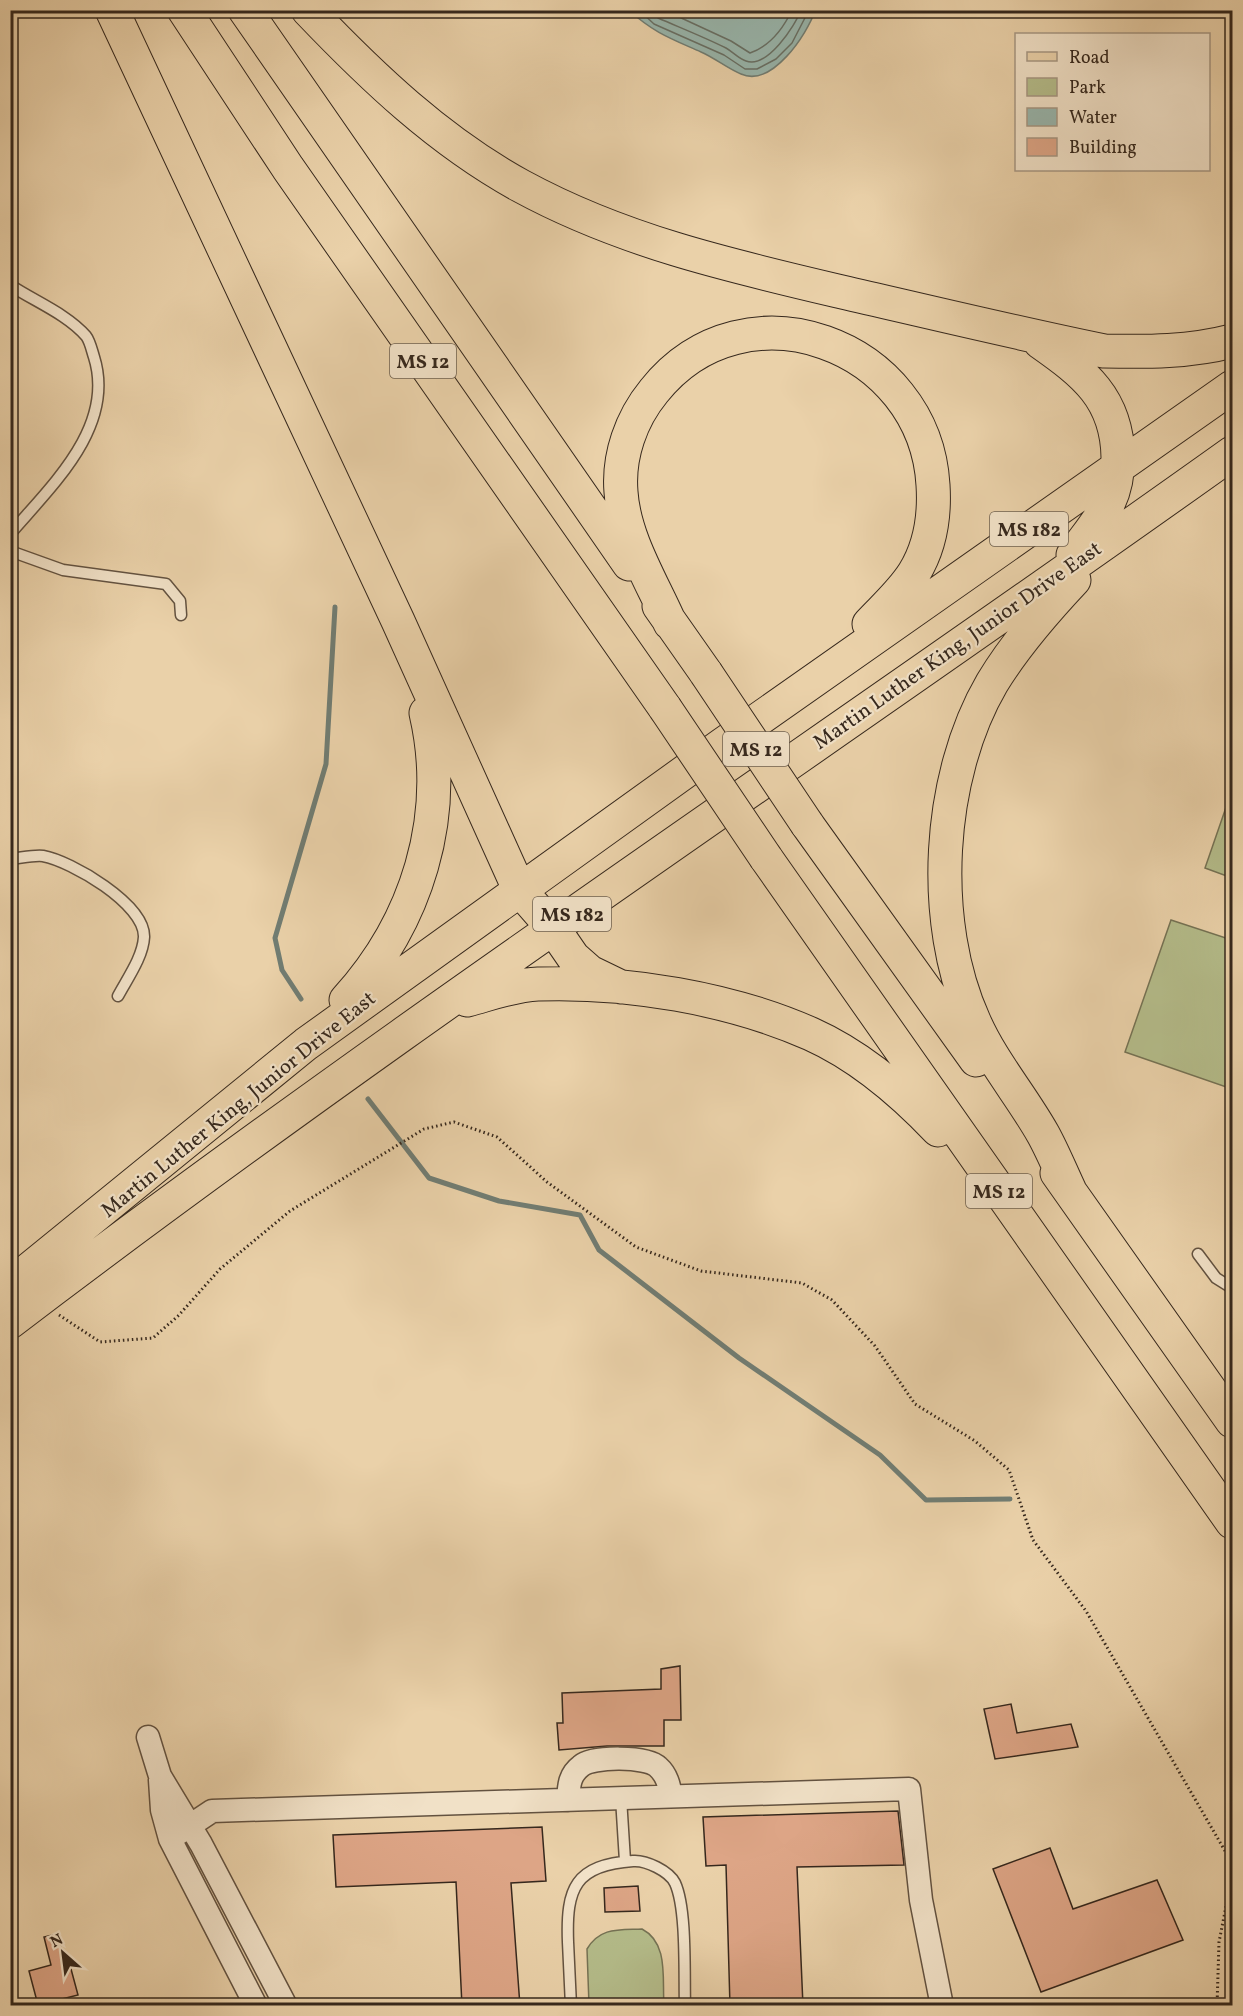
<svg xmlns="http://www.w3.org/2000/svg" width="1243" height="2016" viewBox="0 0 1243 2016" font-family="Vollkorn,serif">
  <rect width="100%" height="100%" fill="#ead1a9"/>
  <filter id="stains"><feTurbulence type="fractalNoise" baseFrequency=".00333" numOctaves="4"/><feColorMatrix values="0 0 0 0 .2 0 0 0 0 .09 0 0 0 0 .02 0 0 0 .5 -.17"/></filter>
  <radialGradient id="worn" r=".72"><stop offset=".6" stop-color="#630" stop-opacity="0"/><stop offset="1" stop-color="#630" stop-opacity=".3"/></radialGradient>
  <path fill="#b4bc8a" stroke="#757254" stroke-width="1.5" d="M1232 790V878L1205 868Z
    M1171 920 1232 940V1089L1125 1052Z
    M642 1929C669 1943 662 1979 664 2005H589L587 1949C600 1927 619 1930 642 1929Z"/>
  <path fill="#98b6ad" stroke="#717d73" stroke-width="1.5" d="M630 11H815C807 34 772 88 741 74 728 69 715 58 701 52 672 39 654 33 630 11Z"/>
  <g fill="none" stroke-linecap="round" stroke-linejoin="round">
    <path stroke="#676f65" stroke-width="1.5" d="M639 10 654 24 724 55 745 69H757L776 59 792 43 809 10
      M650 10 658 18C681 28 704 37 726 48 733 52 739 59 746 61 767 69 795 26 801 10
      M664 10 731 41 750 53C770 46 783 29 792 10"/>
    <path stroke="#717d73" stroke-width="5" d="M301 999 282 970 275 938 326 764 335 607
      M368 1099 429 1178 499 1201 580 1215 599 1250 739 1358 880 1455 926 1500 1010 1499"/>
  </g>
  <path fill="#dda586" stroke="#36281d" stroke-width="1.5" d="M680 1666 681 1720H664V1746H607L559 1750 557 1723H563L562 1693 661 1689V1669Z
    M1011 1704 1017 1733 1071 1724 1078 1747 995 1759 984 1709Z
    M898 1811 904 1865 797 1867 803 2006H730L726 1865 706 1866 703 1817Z
    M542 1827 546 1881 511 1883 520 2006H462L456 1882 336 1887 333 1835Z
    M1050 1848 1073 1909 1157 1880 1183 1940 1041 1992 993 1869Z
    M638 1886 640 1911 605 1912 604 1888Z
    M57 1934 67 1970 71 1969 78 1995 38 2005 29 1971 51 1965 44 1937Z"/>
  <g fill="none" stroke-linecap="round" stroke-linejoin="round">
    <defs>
      <path id="lane" d="M10 285C34 301 67 314 86 336 90 341 92 351 94 357 116 427 51 486 10 534
        M10 551 63 570 166 584 180 601 181 615
        M10 859C21 858 33 855 43 856 71 861 145 904 144 937 143 957 127 979 118 996
        M1198 1254 1216 1278 1232 1288
        M621 1798 625 1861
        M571 2006C570 1984 569 1963 568 1942 566 1888 575 1865 633 1861 646 1860 669 1871 675 1883 687 1909 684 1975 685 2006"/>
      <path id="street" d="M148 1737 160 1776 201 1844 286 2006
        M160 1780 162 1810 170 1839 256 2006
        M568 1800C569 1786 569 1775 581 1766 592 1756 647 1756 658 1767 667 1775 669 1785 671 1796
        M170 1839 212 1811 909 1789 921 1900 942 2006"/>
      <path id="primary" d="M112 10 398 621 519 889 553 928 573 957 590 972 621 987
        M184 10 288 168 665 708
        M245 10 629 564
        M308 10C372 77 439 141 521 186 622 241 731 266 842 292 929 312 1016 333 1104 351 1147 352 1190 352 1232 341
        M1040 342C1084 373 1117 398 1118 457 1118 474 1115 491 1107 506 1098 523 1084 539 1073 555
        M659 606 706 673
        M670 623C652 582 624 538 621 492 618 456 631 419 654 391 745 277 925 344 933 485 935 516 930 547 914 573 902 592 885 607 869 624
        M807 824 976 1060
        M766 858 1232 1522
        M346 1000C417 922 450 817 426 713
        M467 1000C490 994 514 985 538 984 626 981 730 998 811 1034 860 1056 901 1091 938 1130
        M1057 1173 1232 1421
        M1070 1191C1061 1172 1053 1152 1043 1134 1021 1095 992 1062 974 1021 929 922 937 777 992 683 1015 645 1044 612 1074 580
        M10 1285 306 1044 722 745 1232 387
        M10 1322C408 1019 826 743 1232 453"/>
    </defs>
    <use href="#lane" stroke="#635240" stroke-width="13"/>
    <use href="#street" stroke="#635240" stroke-width="25"/>
    <use href="#primary" stroke="#36281d" stroke-width="35"/>
    <path stroke="#36281d" stroke-width="3" stroke-dasharray="1.5 3" stroke-linecap="butt" d="M59 1315 100 1342 153 1338 179 1315 220 1269 290 1211 424 1129 454 1122 497 1137 547 1182 636 1247 701 1271 802 1283 832 1300 875 1346 915 1404 975 1441 1009 1470 1033 1540 1086 1611 1232 1863
      M1217 2006 1219 1942 1232 1876"/>
    <use href="#lane" stroke="#f1e1c7" stroke-width="10"/>
    <use href="#street" stroke="#f1e1c7" stroke-width="22"/>
    <use href="#primary" stroke="#ead1a9" stroke-width="33"/>
    <defs>
      <path id="primary-bridge" d="M706 673 807 824
        M665 708 766 858"/>
    </defs>
    <use href="#primary-bridge" stroke="#36281d" stroke-width="35" stroke-linecap="butt"/>
    <use href="#primary-bridge" stroke="#ead1a9" stroke-width="33"/>
  </g>
  <g text-anchor="middle" stroke-width="4.5" stroke-linejoin="round" paint-order="stroke">
    <g fill="#f1e1c7" stroke="#6e6050" stroke-width="1.5">
      <rect x="390" y="344" width="66" height="34" rx="4.5"/>
      <rect x="990" y="512" width="78" height="34" rx="4.5"/>
      <rect x="723" y="732" width="66" height="34" rx="4.5"/>
      <rect x="533" y="897" width="78" height="34" rx="4.5"/>
      <rect x="966" y="1174" width="66" height="34" rx="4.5"/>
    </g>
    <g font-size="20" font-weight="bold" fill="#36281d">
      <text x="423" y="368">MS 12</text>
      <text x="1029" y="536">MS 182</text>
      <text x="756" y="756">MS 12</text>
      <text x="572" y="921">MS 182</text>
      <text x="999" y="1198">MS 12</text>
    </g>
    <g font-size="21" fill="#36281d" stroke="#f1e1c7">
      <text transform="translate(957 645) rotate(-35)" y="7">Martin Luther King, Junior Drive East</text>
      <text transform="translate(238 1104) rotate(-39)" y="7">Martin Luther King, Junior Drive East</text>
    </g>
  </g>
  <rect width="1243" height="2016" fill="none" stroke="#ead1a9" stroke-width="36"/>
  <rect x="12" y="12" width="1219" height="1992" fill="none" stroke="#36281d" stroke-width="3"/>
  <rect x="18" y="18" width="1207" height="1980" fill="none" stroke="#36281d" stroke-width="1.5"/>
  <rect x="1015" y="33" width="195" height="138" fill="#f1e1c7" stroke="#a69783" stroke-width="1.5"/>
  <rect x="1027" y="52" width="30" height="9" fill="#ead1a9" stroke="#a69783" stroke-width="1.5"/>
  <text x="1069" y="63" font-size="18" fill="#36281d">Road</text>
  <rect x="1027" y="78" width="30" height="18" fill="#b4bc8a" stroke="#a69783" stroke-width="1.5"/>
  <text x="1069" y="93" font-size="18" fill="#36281d">Park</text>
  <rect x="1027" y="108" width="30" height="18" fill="#98b6ad" stroke="#a69783" stroke-width="1.5"/>
  <text x="1069" y="123" font-size="18" fill="#36281d">Water</text>
  <rect x="1027" y="138" width="30" height="18" fill="#dda586" stroke="#a69783" stroke-width="1.5"/>
  <text x="1069" y="153" font-size="18" fill="#36281d">Building</text>
  <g transform="translate(63 1953) rotate(332)" stroke="#f1e1c7" stroke-width="4.5" paint-order="stroke">
  <path d="M0-4.5L10 22L0 15L-10 22Z" fill="#36281d"/>
  <text y="-9" font-size="16" font-weight="bold" text-anchor="middle" fill="#36281d">N</text>
  </g>
  <rect width="100%" height="100%" filter="url(#stains)"/>
  <rect width="100%" height="100%" fill="url(#worn)"/>
</svg>
